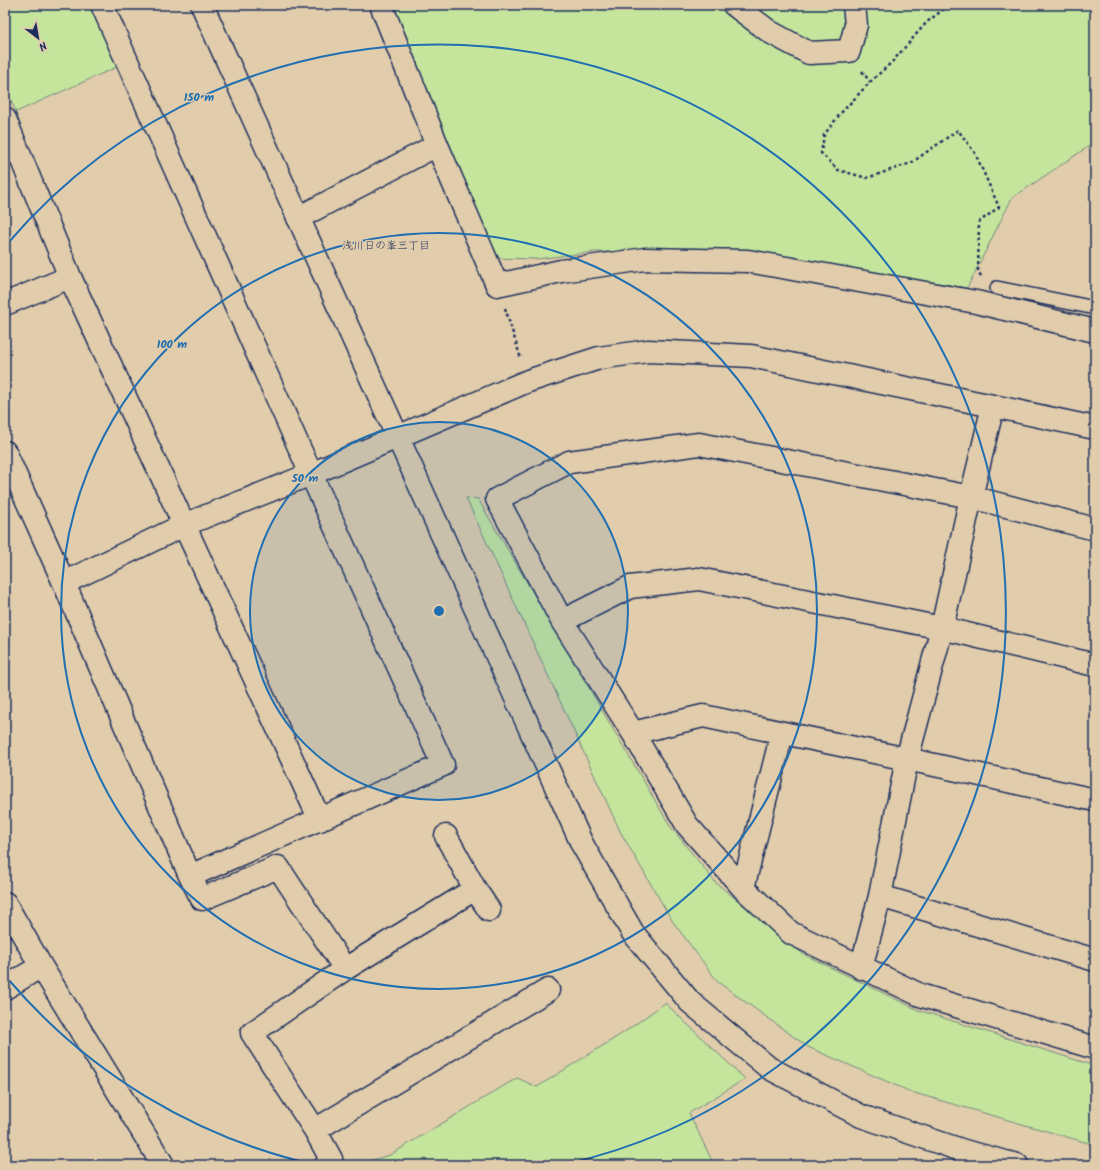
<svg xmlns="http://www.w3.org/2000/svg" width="1100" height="1170" viewBox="0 0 1100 1170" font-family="Kalam,'Klee One',sans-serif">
  <rect width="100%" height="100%" fill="#e1ccab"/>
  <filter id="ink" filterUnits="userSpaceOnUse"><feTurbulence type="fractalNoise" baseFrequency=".025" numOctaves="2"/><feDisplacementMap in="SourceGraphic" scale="8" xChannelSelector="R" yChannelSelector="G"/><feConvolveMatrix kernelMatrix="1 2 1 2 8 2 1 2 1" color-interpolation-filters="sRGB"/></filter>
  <g filter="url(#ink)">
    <path fill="#c5e59d" stroke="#708a7e" d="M5 5H93L119 66 16 112 5 87Z
      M391 5H1095V142L1012 198 967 288 752 251 595 252 536 259 496 258Z
      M466 498 478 499 670 826 715 882 803 954 918 1010 1095 1066V1145L911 1092 808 1047 718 982 673 922 621 833Z
      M665 1003 745 1079 689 1113 714 1165H354L390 1155 517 1078 537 1087 623 1033Z"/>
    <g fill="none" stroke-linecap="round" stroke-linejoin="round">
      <defs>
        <path id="lane" d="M997 288 1095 308"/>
        <path id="street" d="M102 5 311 474 443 765 190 876 64 583 184 525 311 474 528 381 599 358 648 351 751 356 993 406 1095 428
          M734 5 770 32 809 53 849 51 856 25 854 5
          M5 119 70 277 320 820
          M437 145 497 285 561 271 645 259 748 261 976 302 1095 331
          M298 218 437 145 381 5
          M5 304 70 277
          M5 452 64 583
          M1095 529 971 497 699 444 569 462 497 499 562 621 633 733 687 825 743 888 791 933 920 995 1095 1048
          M562 621 630 587 699 579 942 628 1095 665
          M633 733 703 716 907 759 1095 800
          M190 876 202 899 278 867 345 969 252 1033 315 1130 331 1159 326 1165
          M743 888 782 733
          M475 889 489 910
          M880 896 1095 960
          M5 903 41 966 163 1165
          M861 968 880 896 907 759 942 628 971 497 993 406
          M345 969 475 889 446 836
          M5 988 41 966
          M315 1130 548 990"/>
        <path id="secondary" d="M202 5 582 844 633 933 690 1002 769 1068 861 1116 964 1151 1017 1165"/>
      </defs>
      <use href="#lane" stroke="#1b2f5e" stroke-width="16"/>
      <use href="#street" stroke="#1b2f5e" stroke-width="25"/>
      <use href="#secondary" stroke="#1b2f5e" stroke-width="25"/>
      <path stroke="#1b2f5e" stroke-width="2.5" stroke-dasharray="3 3" stroke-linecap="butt" d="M949 5 927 22 892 62 870 82 840 114 824 135 821 153 838 170 867 178 911 163 958 130 975 153 999 207 979 222 978 272 982 277
        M862 71 870 82
        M505 308 521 359"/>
      <use href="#lane" stroke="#e1ccab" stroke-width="13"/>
      <use href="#street" stroke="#e1ccab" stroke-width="22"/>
      <use href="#secondary" stroke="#e1ccab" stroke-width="22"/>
    </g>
  </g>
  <circle cx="439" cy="611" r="189" fill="#1f6fb2" fill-opacity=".12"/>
  <g fill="none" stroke="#1f6fb2" stroke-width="2">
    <circle cx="439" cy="611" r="189"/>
    <circle cx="439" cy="611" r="378"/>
    <path d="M316 1165A567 567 0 0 1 8 979M8 243A567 567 0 1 1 562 1165"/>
  </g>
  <g text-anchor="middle" stroke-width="3" stroke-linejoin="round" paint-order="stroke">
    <g font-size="11" fill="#1b2f5e" stroke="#e1ccab">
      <text x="386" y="249">浅川日の峯三丁目</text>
    </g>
  </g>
  <circle cx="439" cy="611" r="6" fill="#1f6fb2" stroke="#e1ccab" stroke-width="2"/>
  <g font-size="12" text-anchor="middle" font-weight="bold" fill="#1f6fb2" stroke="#e1ccab" stroke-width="3" stroke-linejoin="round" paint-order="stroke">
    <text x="199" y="101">150 m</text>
    <text x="172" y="348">100 m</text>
    <text x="305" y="482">50 m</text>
  </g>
  <rect width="1100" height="1170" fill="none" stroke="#e1ccab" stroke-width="20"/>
  <rect x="10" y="10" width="1080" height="1150" fill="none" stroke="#1b2f5e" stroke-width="1.5" filter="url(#ink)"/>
  <g transform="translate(38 38) rotate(149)" stroke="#e1ccab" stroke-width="3" paint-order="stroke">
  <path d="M0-3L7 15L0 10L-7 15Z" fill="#1b2f5e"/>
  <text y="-6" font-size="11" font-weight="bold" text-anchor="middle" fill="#1b2f5e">N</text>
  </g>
</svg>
